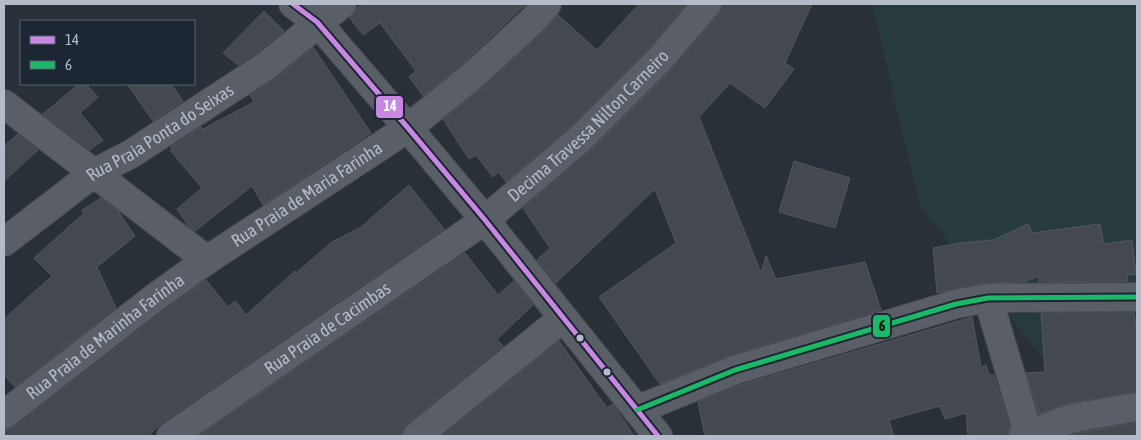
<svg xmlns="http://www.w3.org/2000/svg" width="1141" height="440" viewBox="0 0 1141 440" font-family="'Asap Condensed',sans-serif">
  <rect width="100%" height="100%" fill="#2a3038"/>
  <path fill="#273a3e" d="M872 4H1137V436H1106L920 206Z"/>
  <path fill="#444950" stroke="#52575f" d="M363 4H526L467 60 423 96 409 77 416 71 380 23 363 35 350 18 357 8Z
    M639 4H687L650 47 569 128 506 182 499 172 493 177 476 155 469 159 443 119 488 83 543 32 558 15 597 50Z
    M722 4H812L785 63 794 69 765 108 730 83 699 117 761 273 766 256 776 279 865 262 881 310 731 355 660 384 599 297 676 243 655 189 556 283 537 260 550 248 523 208 591 150 672 69 719 14Z
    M264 11 284 31 257 53 238 65 223 53Z
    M313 47 371 133 263 205 252 186 195 231 190 228 177 209 202 188 170 150 172 149 171 147 201 127 203 129 254 102 250 95 276 78Z
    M79 84H86L98 97 80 113 103 140 90 150 43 114Z
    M127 84H171L183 101 153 121Z
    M18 134 38 150 4 181V146Z
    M794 161 850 178 835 228 779 212Z
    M409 185 444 229 162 423 148 436H4V430L14 427 162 312 206 280 228 307 235 301 246 315 295 271 296 273 332 242 361 227Z
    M101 198 119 212 135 236 97 267 116 308 15 387 4 375V319L52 276 34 258 84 213 82 210Z
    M1028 224 1032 233 1100 224 1104 244 1132 240 1136 274 1127 275 1128 281 1039 282V276L1024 282 985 283 937 293 933 248 959 243 993 240Z
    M465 253 498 295 514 281 533 305 497 339 503 346 407 424 403 430 402 436H198Z
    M1041 313H1134L1137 330V392L1070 403 1039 414 1026 373 1045 372Z
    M972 317 981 367 986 365 989 375H994L1010 428 1008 436H968L966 413 945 419 940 406 889 420 894 436H705L698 402 740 385Z
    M559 341 607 408 613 404 634 436H442Z
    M1137 423V436H1068L1077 433Z"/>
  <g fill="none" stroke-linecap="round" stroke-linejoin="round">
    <defs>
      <g id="street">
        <path d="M293 4 317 22 408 128 485 220 658 436"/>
        <path d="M4 104 207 260"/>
        <path id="s1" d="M4 242 94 173 131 154 266 66 342 4"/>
        <path d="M988 298 1028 433"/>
        <path d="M637 410 735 370 956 304 988 298 1137 297"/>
        <path id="s2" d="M4 415 153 299 207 260 408 128 477 72 532 21 547 4"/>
        <path id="s3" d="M171 436 485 220 580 139 661 58 707 4"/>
        <path d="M417 436 563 318"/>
        <path d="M1023 436 1073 418 1137 407"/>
      </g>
    </defs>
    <use href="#street" stroke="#484c53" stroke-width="30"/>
    <use href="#street" stroke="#5a5e66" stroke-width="28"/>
    <defs>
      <path id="bus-1" d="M293 4 317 22 408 128 485 220 658 436"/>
      <path id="bus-2" d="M637 410 735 370 956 304 988 298 1137 297"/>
    </defs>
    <use href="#bus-1" stroke="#1d2633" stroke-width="9"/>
    <use href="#bus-2" stroke="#1d2633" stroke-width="9"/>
    <use href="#bus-1" stroke="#c787e3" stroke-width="5"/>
    <use href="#bus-2" stroke="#1ab867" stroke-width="5"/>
  </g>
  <g fill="#b4bcc9" stroke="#1d2633" stroke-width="2">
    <circle cx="580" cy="338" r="4.5"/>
    <circle cx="607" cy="372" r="4.5"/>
  </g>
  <g text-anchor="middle" stroke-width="5" stroke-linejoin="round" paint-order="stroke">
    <g font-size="18" fill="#b4bcc9" stroke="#1d2633">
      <text dy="6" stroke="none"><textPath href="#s3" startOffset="521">Decima Travessa Nilton Carneiro</textPath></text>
      <text dy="6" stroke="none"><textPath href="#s1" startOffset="191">Rua Praia Ponta do Seixas</textPath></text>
      <text dy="6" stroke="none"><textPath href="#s2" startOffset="375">Rua Praia de Maria Farinha</textPath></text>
      <text dy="6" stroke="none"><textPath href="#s3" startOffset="190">Rua Praia de Cacimbas</textPath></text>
      <text dy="6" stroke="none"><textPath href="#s2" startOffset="128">Rua Praia de Marinha Farinha</textPath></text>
    </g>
  </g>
  <g stroke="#1d2633" stroke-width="2">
    <rect x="375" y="95" width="29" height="24" rx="5" fill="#c787e3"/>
    <rect x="872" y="314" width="19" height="24" rx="5" fill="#1ab867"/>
  </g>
  <g font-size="14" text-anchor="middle" font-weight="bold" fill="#fff">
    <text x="390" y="111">14</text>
  </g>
  <g font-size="14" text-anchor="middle" font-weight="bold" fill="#111">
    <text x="882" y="331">6</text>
  </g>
  <rect width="1141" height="440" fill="none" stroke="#b4bcc9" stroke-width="10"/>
  <rect x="20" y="20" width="175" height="65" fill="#1d2633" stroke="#59626f"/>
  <rect x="30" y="36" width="25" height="8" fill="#c787e3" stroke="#59626f"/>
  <text x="65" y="45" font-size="15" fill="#b4bcc9">14</text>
  <rect x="30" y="61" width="25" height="8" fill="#1ab867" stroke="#59626f"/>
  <text x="65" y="70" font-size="15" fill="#b4bcc9">6</text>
</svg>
